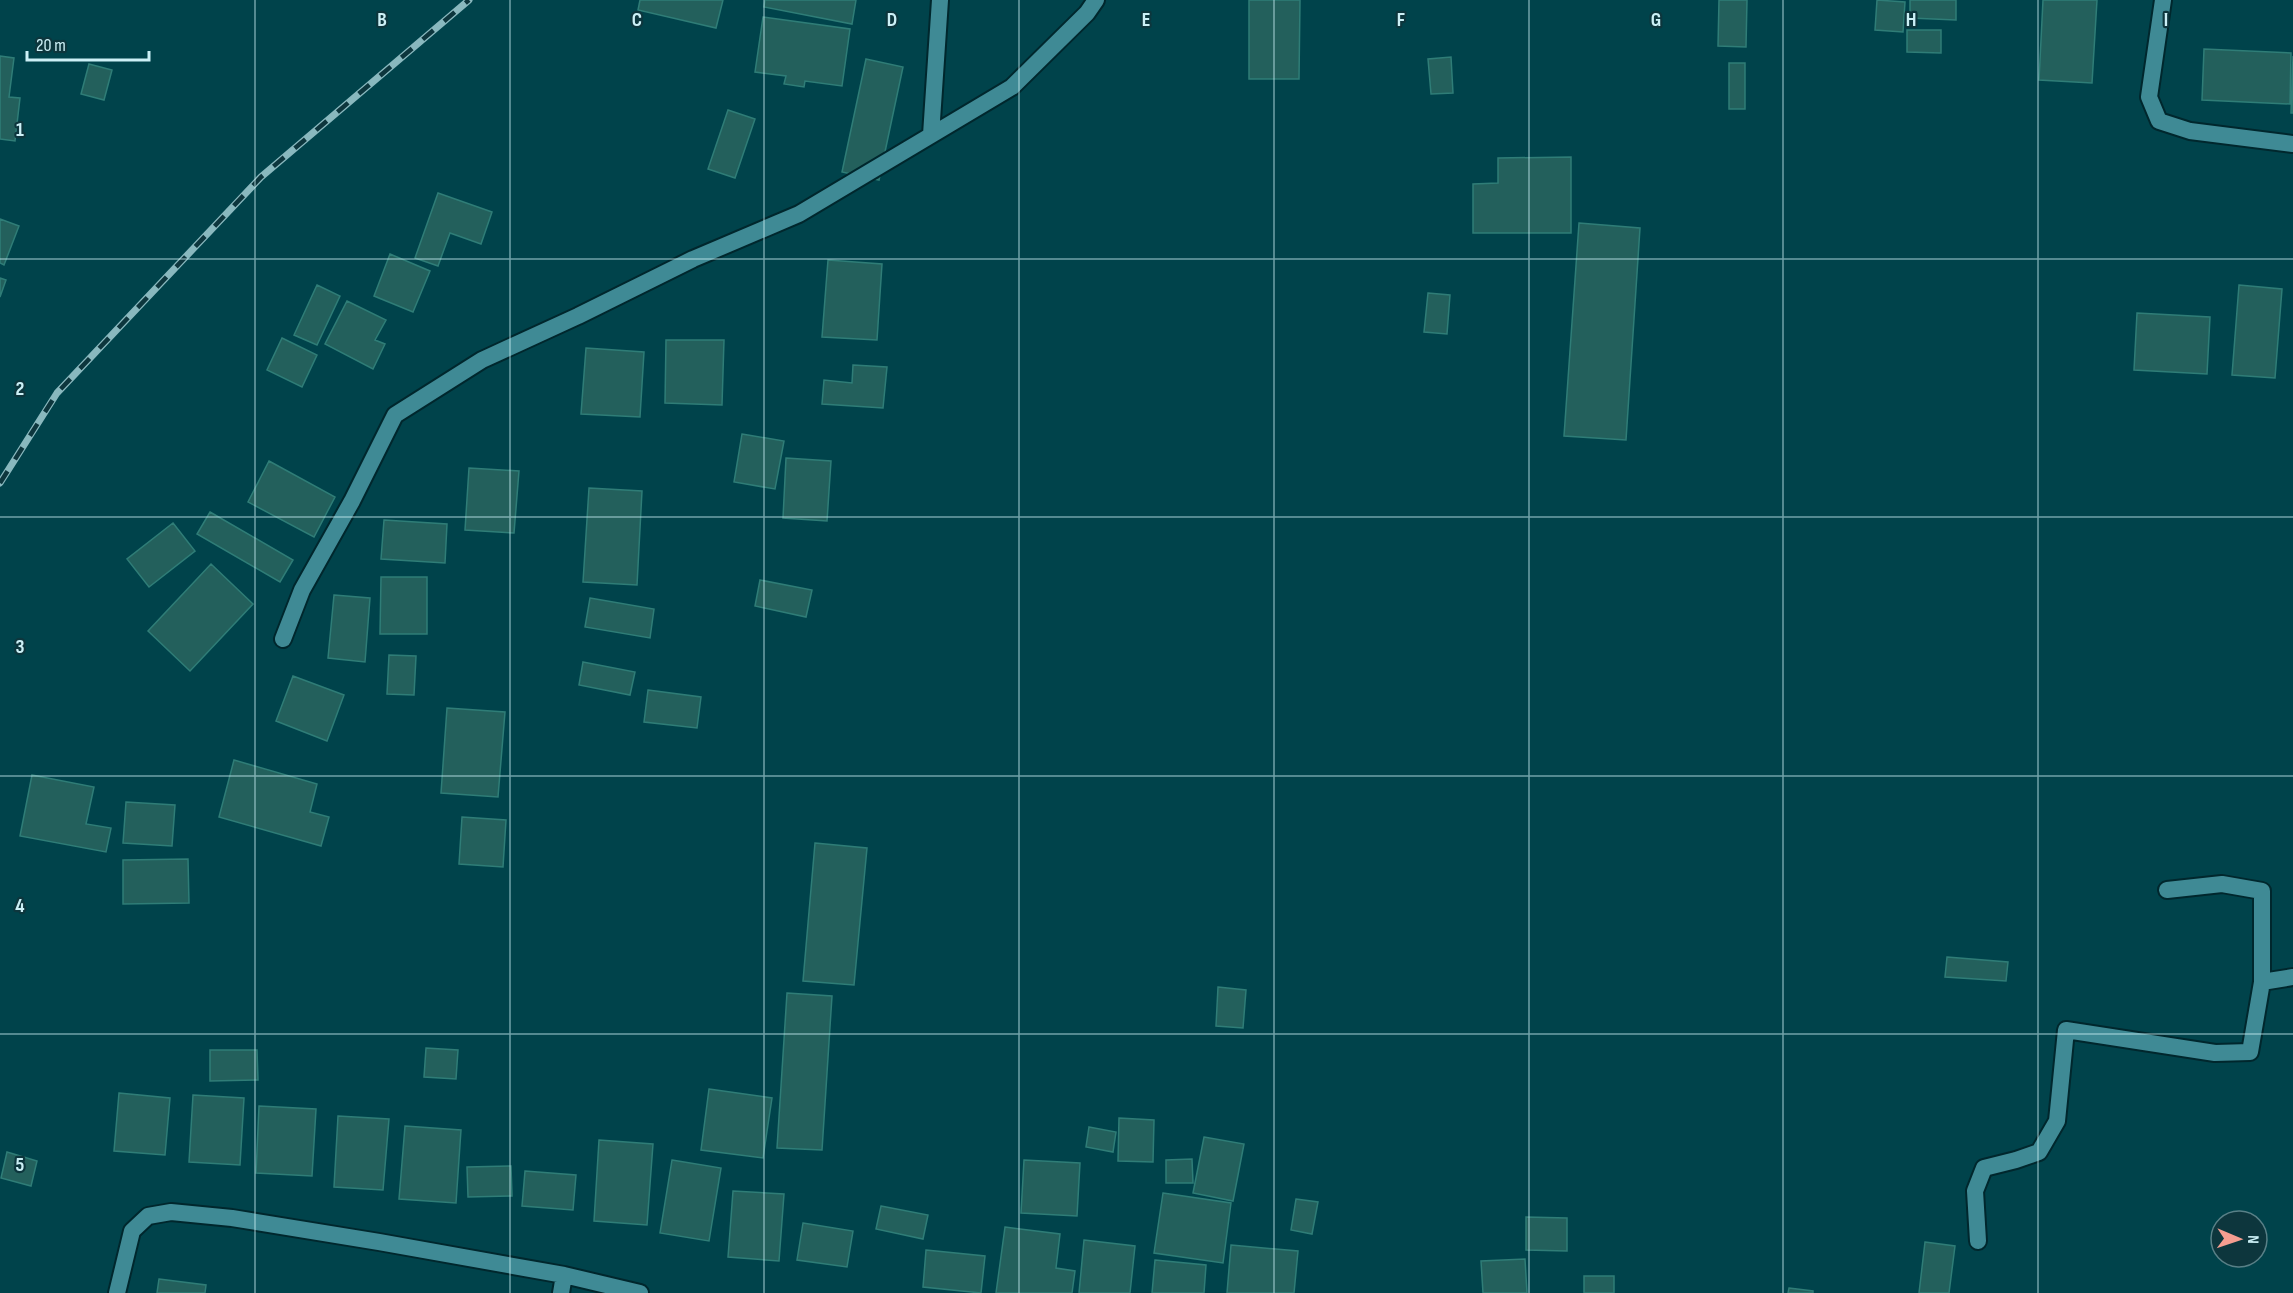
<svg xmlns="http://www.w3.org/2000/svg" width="2293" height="1293" viewBox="0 0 2293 1293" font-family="'Sofia Sans Condensed',sans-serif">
  <rect width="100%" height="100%" fill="#00434b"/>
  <path fill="#23605c" stroke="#2f7d77" stroke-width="1.5" d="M640 0H723L716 28 638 10Z
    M765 0H856L852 24 764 7Z
    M1249 0H1300L1299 79H1249Z
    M1719 0H1747L1746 47 1718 46Z
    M1877 0 1905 2 1903 32 1875 30Z
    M1910 0H1956V20L1910 18Z
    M2043 0H2097L2092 83 2039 80Z
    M763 17 850 29 842 86 805 81 804 87 784 84 786 76 755 72Z
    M1907 30H1941V53L1907 52Z
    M2204 49 2291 53 2290 104 2202 100Z
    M0 56 14 58 9 97 20 98 15 141 0 139Z
    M2293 56V113H2291Z
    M1451 57 1453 93 1431 94 1428 59Z
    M866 59 903 67 879 180 842 172Z
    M1729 63H1745V109H1729Z
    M89 64 112 70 104 100 81 94Z
    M728 110 755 119 735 178 708 169Z
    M1571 157V233H1473V184L1498 183V158Z
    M438 193 492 212 481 244 450 233 438 266 415 258Z
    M0 219 19 226 4 265 0 263Z
    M1579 223 1640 228 1626 440 1564 436Z
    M390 254 430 271 413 312 374 296Z
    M828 260 882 264 877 340 822 337Z
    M0 278 6 280 0 297Z
    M317 285 340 296 317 345 294 335Z
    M2239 285 2282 289 2275 378 2232 375Z
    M1428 293 1450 295 1447 334 1424 332Z
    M347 301 386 320 375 340 385 344 373 369 325 344Z
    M2137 313 2210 317 2207 374 2134 370Z
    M282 338 317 355 302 387 267 370Z
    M666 340H724L722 405 665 403Z
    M586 348 644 352 640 417 581 414Z
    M853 365 887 367 883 408 822 404 824 380 852 383Z
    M742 434 784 441 775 489 734 482Z
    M786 458 831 461 827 521 783 518Z
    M269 461 335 497 314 537 248 502Z
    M469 468 519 471 514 533 465 530Z
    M589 488 642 491 637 585 583 582Z
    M210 512 293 560 280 582 197 534Z
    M384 520 447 524 445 563 381 559Z
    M173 523 195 551 149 587 127 559Z
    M211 564 253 604 190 671 148 631Z
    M381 577H427V634H380Z
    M760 580 812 590 806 617 755 606Z
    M334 595 370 598 365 662 328 658Z
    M590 598 654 609 650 638 585 627Z
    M389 655 416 656 414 695 387 694Z
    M583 662 635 672 630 695 579 685Z
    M293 676 344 695 327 741 276 721Z
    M648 690 701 697 697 728 644 722Z
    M447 708 505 712 498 797 441 793Z
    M234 760 317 784 310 812 329 817 321 846 219 817Z
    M32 775 94 787 86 824 111 828 106 852 20 836Z
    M126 802 175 805 172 846 123 843Z
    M462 817 506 820 503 867 459 864Z
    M815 843 867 848 854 985 803 981Z
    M188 859 189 903 123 904V860Z
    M1947 957 2008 962 2006 981 1945 977Z
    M1218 987 1246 990 1243 1028 1216 1026Z
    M787 993 832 996 822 1150 777 1148Z
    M426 1048 458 1050 456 1079 424 1077Z
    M210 1050H257L258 1080 210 1081Z
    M709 1089 772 1098 763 1158 701 1150Z
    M119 1093 170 1098 165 1155 114 1151Z
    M193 1095 244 1098 240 1165 189 1162Z
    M259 1106 316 1109 312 1176 256 1173Z
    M338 1116 389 1119 383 1190 334 1187Z
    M1119 1118 1154 1120 1153 1162 1118 1161Z
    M405 1126 461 1130 456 1203 399 1199Z
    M1089 1127 1116 1132 1113 1152 1086 1147Z
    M1204 1137 1244 1144 1233 1201 1193 1193Z
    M599 1140 653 1144 647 1225 594 1221Z
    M7 1152 37 1161 31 1186 1 1178Z
    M1192 1159 1193 1183H1166V1160Z
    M672 1160 721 1168 709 1241 660 1233Z
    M1024 1160 1080 1163 1077 1216 1021 1213Z
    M511 1166 512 1196 468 1197 467 1167Z
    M525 1171 576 1175 573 1210 522 1206Z
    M733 1191 784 1194 779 1261 728 1257Z
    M1163 1193 1231 1203 1223 1263 1154 1253Z
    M1296 1199 1318 1202 1312 1234 1291 1230Z
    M881 1206 928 1215 923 1239 876 1229Z
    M1526 1217 1567 1218V1251L1526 1250Z
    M803 1223 853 1231 847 1267 797 1260Z
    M1005 1227 1060 1234 1056 1268 1075 1271 1072 1293H996Z
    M1084 1240 1135 1246 1130 1293H1079Z
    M1925 1242 1955 1246 1949 1293H1919Z
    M1231 1245 1298 1251 1294 1293H1227Z
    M926 1250 985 1256 981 1293 923 1287Z
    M1525 1259 1527 1293H1483L1481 1261Z
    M1155 1260 1206 1265 1204 1293H1152Z
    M1584 1276H1614V1293H1584Z
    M159 1279 206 1285 205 1293H157Z
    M1789 1288 1813 1291V1293H1788Z"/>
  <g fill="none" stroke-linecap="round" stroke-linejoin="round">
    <defs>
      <path id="minor" d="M2163 0 2149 97 2159 121 2190 131 2293 144
        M931 135 940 0
        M283 639 302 590 352 501 395 415 482 360 578 316 693 259 799 214 1012 87 1087 13 1096 0
        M2167 890 2222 884 2262 891V982
        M1978 1241 1975 1191 1984 1168 2016 1160 2039 1152 2057 1121 2066 1030 2215 1053 2250 1052 2262 982 2293 977
        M117 1293 132 1231 148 1216 171 1212 232 1218 379 1242 564 1275 640 1293
        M561 1293 564 1275"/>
    </defs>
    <use href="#minor" stroke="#00272d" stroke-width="20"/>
    <use href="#minor" stroke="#3f8a95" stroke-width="16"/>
    <defs>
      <path id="rail" d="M0 483 57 393 261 177 469 0"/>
    </defs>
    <use href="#rail" stroke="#89b8be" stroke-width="7"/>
    <use href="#rail" stroke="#0d363d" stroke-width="4.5" stroke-dasharray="14" stroke-linecap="butt"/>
  </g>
  <path fill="none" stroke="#ccf0f6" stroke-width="1.5" stroke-opacity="0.55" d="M255 0V1293M510 0V1293M764 0V1293M1019 0V1293M1274 0V1293M1529 0V1293M1783 0V1293M2038 0V1293M0 259H2293M0 517H2293M0 776H2293M0 1034H2293"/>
  <g font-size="20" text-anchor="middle" font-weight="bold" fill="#ccf0f6" stroke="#0d363d" stroke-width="4.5" stroke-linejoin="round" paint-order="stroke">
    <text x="382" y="26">B</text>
    <text x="637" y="26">C</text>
    <text x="892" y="26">D</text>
    <text x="1146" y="26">E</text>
    <text x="1401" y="26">F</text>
    <text x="1656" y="26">G</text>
    <text x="1911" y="26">H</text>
    <text x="2166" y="26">I</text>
    <text x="20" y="136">1</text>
    <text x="20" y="395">2</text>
    <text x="20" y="653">3</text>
    <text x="20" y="912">4</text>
    <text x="20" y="1171">5</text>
  </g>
  <g transform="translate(2239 1239) rotate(92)"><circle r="28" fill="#0d363d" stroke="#598087" stroke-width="1.5"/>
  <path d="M0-4.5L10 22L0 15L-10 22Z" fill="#f59d90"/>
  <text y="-9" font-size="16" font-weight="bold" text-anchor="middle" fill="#ccf0f6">N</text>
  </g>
  <path d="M27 51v9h122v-9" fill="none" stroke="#ccf0f6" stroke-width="3"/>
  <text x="36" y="51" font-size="18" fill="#ccf0f6" stroke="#0d363d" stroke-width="4.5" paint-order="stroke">20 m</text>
</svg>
